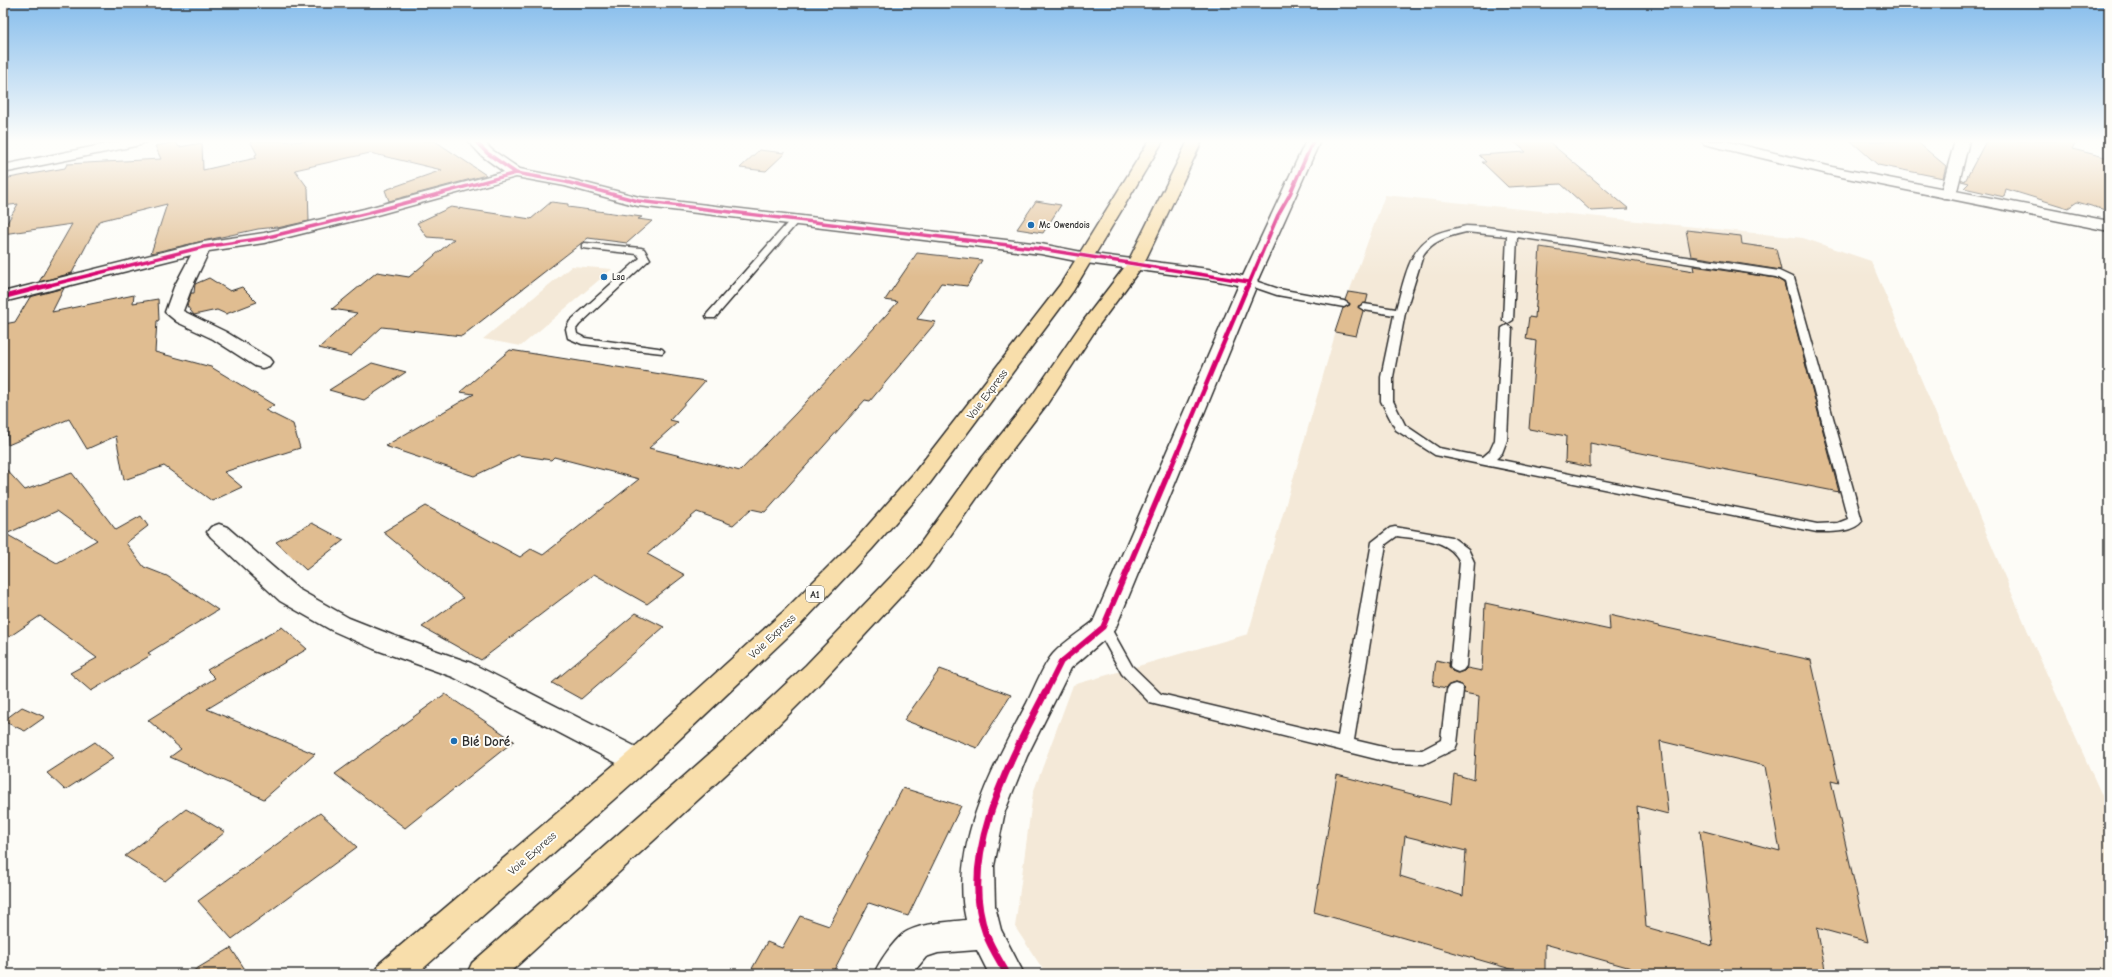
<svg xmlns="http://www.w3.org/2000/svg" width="2112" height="977" viewBox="0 0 2112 977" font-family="'Comic Neue',sans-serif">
  <rect width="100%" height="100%" fill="#fdfcf7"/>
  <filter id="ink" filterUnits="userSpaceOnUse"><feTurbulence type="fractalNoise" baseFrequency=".025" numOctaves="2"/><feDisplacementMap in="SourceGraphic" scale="8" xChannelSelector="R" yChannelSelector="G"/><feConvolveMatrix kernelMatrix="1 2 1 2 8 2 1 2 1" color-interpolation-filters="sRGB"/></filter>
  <g filter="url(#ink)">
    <path fill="#f4e9d8" d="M1385 195 1803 238 1871 261 2032 641 2109 811V974H1046L1015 927 1033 793 1073 685 1248 634 1341 314Z
      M572 266 612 269 521 346 483 339Z"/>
    <path fill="#e0bd91" stroke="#2b2b2b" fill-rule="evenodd" d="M250 141H435L486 175 389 201 385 190 442 170 370 153 295 170 308 188 309 221 277 228V227L258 229 203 241 151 253 167 204 99 221 72 273 39 282 72 224 3 234V230L18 204 3 206V179L65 168 67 164 161 159 155 146 176 142 179 147 202 143 203 170 256 158 255 155 257 154Z
      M1513 141H1548L1629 209 1591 211 1561 184 1508 187 1482 162H1486L1479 155 1526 152Z
      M1851 141H1916L1946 166 1943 178 1878 165Z
      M1986 141H2077L2072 149 2109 158V211L2077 202 2068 208 2006 189 2004 197 1964 188 1969 183 1961 181V179L1965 181Z
      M759 150 785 153 766 171 740 168Z
      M1036 201 1061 205 1043 233 1017 229Z
      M551 202 568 204V207L642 217 638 219 652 221 627 243 588 238 462 336 382 327 351 356 319 348 357 313 332 309 377 272 409 277 454 239 427 237 417 223 451 207 531 219Z
      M1686 230 1741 236 1742 244 1776 249 1781 270 1691 256Z
      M1540 247 1694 271 1693 266 1776 278 1784 283 1839 492 1590 443V467L1565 462 1566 436 1529 429 1536 341 1526 339 1529 317 1535 318Z
      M917 253 982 260 967 286 941 283 917 319 936 322 870 401 865 400 765 512 751 509 733 525 697 512 647 554 685 575 647 604 594 574 481 660 422 627 463 598 383 532 426 506 520 557 531 549 543 555 639 479 554 457 551 460 518 455 474 476 385 446 474 394 460 392 510 350 705 381 670 420 678 422 649 448 740 471 796 413 898 302 885 300Z
      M209 278 230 291 242 287 257 302 226 314 217 310 194 315 187 306 191 293H194L195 284Z
      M64 288 52 312 134 295 133 303 158 299 159 320 157 321 155 352 211 367 274 405 265 410 293 424 300 448 224 472 242 487 212 501 164 466 124 480 116 436 87 449 69 419 8 445 4 324 15 322 30 297Z
      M1348 292 1368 295 1366 303 1358 306 1363 311 1356 336 1335 332 1343 308 1350 305 1345 300Z
      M372 363 406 372 364 400 329 390Z
      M3 466 25 490 72 473 116 530 141 516 148 526 126 543 144 567 167 576 218 610 148 653 151 655 91 691 70 673 97 658 40 616 3 641ZM57 511 97 540 57 563 6 534Z
      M312 523 344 540 306 570 276 542Z
      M1485 603 1610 630 1609 615 1811 660 1839 783 1831 781 1868 942 1817 928 1826 974H1631V968L1545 944V974H1528L1314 912 1337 775 1451 804 1454 774 1474 780 1479 696 1464 693 1462 685 1455 683 1449 685 1446 688 1433 685 1436 660 1449 663 1452 671 1457 673 1464 671 1467 668 1482 671ZM1660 741 1765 766 1780 851 1700 830 1713 946 1646 927 1637 806 1668 814ZM1405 836 1466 851 1463 896 1400 876Z
      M636 613 664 627 581 699 552 683Z
      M282 627 307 649 207 709 315 754 264 799 170 757 181 749 148 720 215 678 207 670Z
      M940 669 1011 695 977 748 904 720Z
      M445 694 514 741 405 828 335 774Z
      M22 707 45 717 25 731 3 721Z
      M95 742 114 758 65 790 47 773Z
      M903 788 961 806 908 916 869 903 832 974H749L767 942 782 948 800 916 829 926Z
      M186 809 225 832 165 881 125 856Z
      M320 813 357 847 232 939 198 901Z
      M231 948 248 974H188Z"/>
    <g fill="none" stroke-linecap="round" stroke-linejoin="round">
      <defs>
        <path id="service" d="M795 217 800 220 798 222 715 318H707L706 316 707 314 792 218Z
          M1466 226 1487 227 1779 271 1794 278 1862 521C1854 533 1830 532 1817 532L1435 455 1396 430 1381 401V377L1394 315 1364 310 1359 307 1364 304 1396 309C1404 283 1408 247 1436 234 1445 230 1456 229 1466 226ZM1466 232 1507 236 1503 320 1508 323 1513 320 1517 237 1776 277 1785 282 1848 519 1838 523 1817 524 1496 459 1502 453 1507 440 1512 328 1507 325 1502 328 1495 440 1490 451 1483 457 1439 448 1405 425 1393 401V377L1405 313 1423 255C1433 240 1449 236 1466 232Z
          M585 243 641 248 644 249 650 259 579 325 576 329 577 334 585 338 658 348 662 349 664 351 662 353 582 344 568 338 566 329 570 321 640 258 637 254 582 248V244Z
          M1249 279 1279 289 1344 301 1349 304 1344 307 1277 295 1245 284 1244 282Z
          M1395 527 1452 537 1468 549 1474 562 1466 666 1463 670 1458 672 1453 670 1450 666 1460 562C1449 538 1421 540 1397 536L1386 544 1354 740 1392 749 1422 750 1441 740 1447 690 1449 686 1455 684 1461 686 1463 690 1457 744 1455 749 1424 764 1392 763 1150 703 1122 674 1096 627 1098 623 1103 622 1108 623 1132 666 1161 694 1338 736 1372 542 1390 528Z"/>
        <path id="minor" d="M121 141H147L140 145 3 173V165Z
          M468 141H483L492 150 520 169 566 178 639 197 1041 244 1092 254 1094 258 1092 262 1086 263 1041 254 638 206 565 186 516 177 373 216 264 243 209 251 192 287 183 311 226 332 269 358 272 362 269 366 262 368 255 366 213 339 177 322 165 312 174 287 191 255 3 302V292L203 242 264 233 364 209 504 172 482 156Z
          M1955 141H1969L1956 195 1953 198H1943L1940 195Z
          M1249 277 1255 278 1258 282 1116 627 1112 633 1071 668 1027 756 1005 811 994 866 995 906 1001 930 1024 974H989L977 950 938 953 926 957 912 974H874C879 962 893 942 903 934 918 923 949 922 966 920 949 846 993 767 1027 703 1034 689 1043 665 1053 654 1064 642 1080 632 1093 622L1240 282 1243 278Z
          M219 524 227 527 298 589 349 618 392 635 471 663 648 753 652 761 648 769 638 773 628 769 453 677 374 649 331 630 280 601 211 537 207 532 211 527Z"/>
        <path id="tertiary" d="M1306 141H1320L1255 286 1249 287 1208 279 1086 263 1080 262 1078 258 1080 254 1086 253 1208 269 1243 276Z
          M1702 141H1725L1832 167 2109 221V231L1832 175 1704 144Z"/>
        <path id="trunk" d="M1149 141H1163L1073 291 930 483 872 549 801 624 648 769 417 974H375L380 963 628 753 783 612 856 539 914 473 1060 285Z
          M1188 141H1202L1143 265 1098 326 1047 404 998 468 928 567 824 679 760 743 508 974H467L472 963 740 727 806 665 912 555 982 458 1032 396 1084 320 1127 264Z"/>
      </defs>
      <use href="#service" stroke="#2b2b2b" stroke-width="3"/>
      <use href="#minor" stroke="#2b2b2b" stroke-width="3"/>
      <use href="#tertiary" stroke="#2b2b2b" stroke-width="3"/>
      <use href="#trunk" stroke="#2b2b2b" stroke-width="3"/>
      <use href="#service" fill="#fdfcf7" fill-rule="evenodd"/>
      <use href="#minor" fill="#fdfcf7" fill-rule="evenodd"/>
      <use href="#tertiary" fill="#fdfcf7" fill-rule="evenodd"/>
      <use href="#trunk" fill="#f8deab" fill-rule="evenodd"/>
      <defs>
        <path id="cycleway-far3" d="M475 141 487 153 516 173 566 182 638 201 1041 249 1249 282
          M46 286 203 247 264 238 368 213 516 173
          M1248 286 1278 215 1290 194 1313 141"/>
        <path id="cycleway-far2" d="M3 297 50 285
          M1171 468 1248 285"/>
        <path id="cycleway-far1" d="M1045 694 1061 662 1103 627 1171 467"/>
        <path id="cycleway" d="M1007 974C1000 961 991 948 986 934 957 856 1010 761 1045 693"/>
      </defs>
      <use href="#cycleway-far3" stroke="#fdfcf7" stroke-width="5"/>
      <use href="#cycleway-far2" stroke="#fdfcf7" stroke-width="6"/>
      <use href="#cycleway-far1" stroke="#fdfcf7" stroke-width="8"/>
      <use href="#cycleway" stroke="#fdfcf7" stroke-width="10"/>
      <use href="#cycleway-far3" stroke="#d6006c" stroke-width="3.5"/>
      <use href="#cycleway-far2" stroke="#d6006c" stroke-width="4.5"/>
      <use href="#cycleway-far1" stroke="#d6006c" stroke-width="5.5"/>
      <use href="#cycleway" stroke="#d6006c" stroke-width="7"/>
    </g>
  </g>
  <linearGradient id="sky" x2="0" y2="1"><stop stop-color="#86bdec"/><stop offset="0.51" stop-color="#fefefb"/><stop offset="1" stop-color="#fefefb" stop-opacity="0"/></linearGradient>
  <rect width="2112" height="277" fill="url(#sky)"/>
  <g fill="#1f6fb2" stroke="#fdfcf7" stroke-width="1.5">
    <circle cx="1031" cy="225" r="4"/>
    <circle cx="604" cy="277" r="4"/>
    <circle cx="454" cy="741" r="4"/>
  </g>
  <g text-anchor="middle" stroke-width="4" stroke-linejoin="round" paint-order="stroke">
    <g font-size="9" font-weight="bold" fill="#2b2b2b" stroke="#fdfcf7" text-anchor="start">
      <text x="1039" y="228">Mc Owendois</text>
      <text x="612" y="280">Lsa</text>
    </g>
    <rect fill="#fdfcf7" stroke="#6a6a68" stroke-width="1" x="806" y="586" width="18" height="16" rx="3"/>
    <g font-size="10" font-weight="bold" fill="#2b2b2b">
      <text x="815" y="598">A1</text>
    </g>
    <g font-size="11" fill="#2b2b2b" stroke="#fdfcf7">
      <text transform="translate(987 394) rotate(-53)" y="4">Voie Express</text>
      <text transform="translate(772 636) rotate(-43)" y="4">Voie Express</text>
      <text transform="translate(532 853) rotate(-41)" y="4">Voie Express</text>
    </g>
    <g font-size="13" font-weight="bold" fill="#2b2b2b" stroke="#fdfcf7" text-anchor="start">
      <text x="462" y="746">Blé Doré</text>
    </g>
  </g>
  <rect width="2112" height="977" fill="none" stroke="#fdfcf7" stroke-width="16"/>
  <rect x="8" y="8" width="2096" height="961" fill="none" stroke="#2b2b2b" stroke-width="1.5" filter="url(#ink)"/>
</svg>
